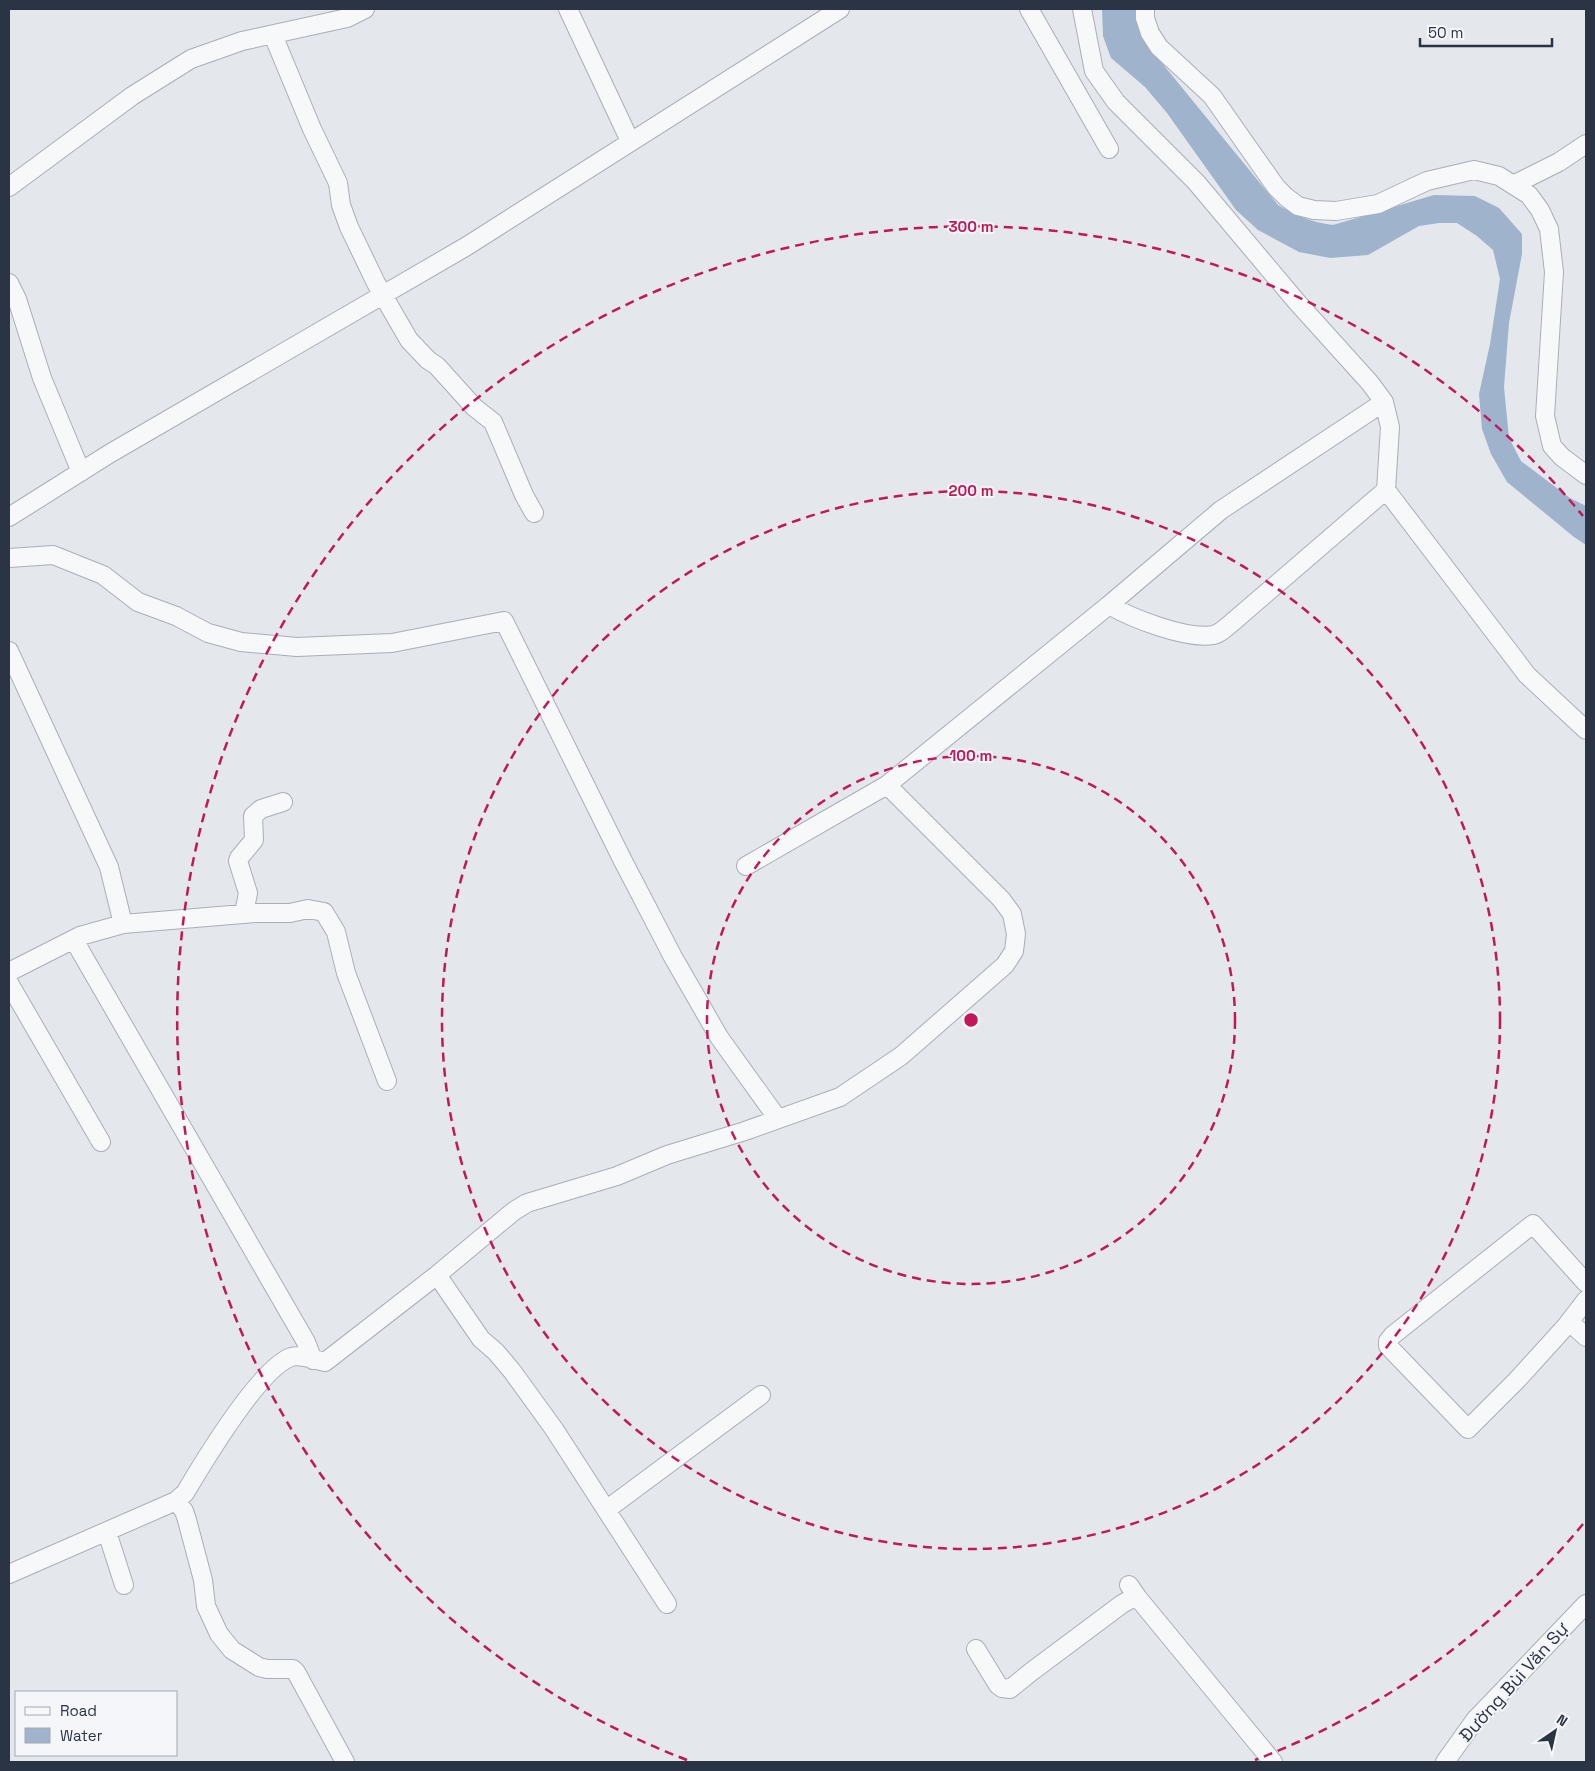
<svg xmlns="http://www.w3.org/2000/svg" width="1595" height="1771" viewBox="0 0 1595 1771" font-family="'Space Grotesk',sans-serif">
  <rect width="100%" height="100%" fill="#e4e7ec"/>
  <path fill="#9fb4cc" d="M1102 9H1135V19L1157 57 1278 205C1297 216 1311 222 1333 225L1434 195 1475 196 1499 208 1522 234V254L1509 323 1504 387 1509 438 1521 461 1570 498 1586 506V545L1574 537 1507 482 1491 454 1482 429 1479 394 1490 344 1500 279 1493 250 1477 236 1457 223H1439L1419 226 1368 255 1330 258 1299 252 1258 230 1236 210 1167 113 1145 87 1111 58 1103 36Z"/>
  <g fill="none" stroke-linecap="round" stroke-linejoin="round">
    <defs>
      <path id="minor" d="M568 9 630 141
        M1029 9 1109 149
        M1082 9 1094 71 1116 102 1196 182 1296 301 1370 383 1384 402 1390 427 1386 490 1527 675 1586 730
        M1145 9V18L1150 33 1159 47 1212 96 1276 187 1286 197 1298 206 1314 210 1336 211 1378 204 1427 181 1474 170 1499 176 1529 195 1540 210 1549 229 1554 272 1545 416 1552 446 1562 457 1586 475
        M273 35 312 129 338 183 341 205 349 227 376 283 409 340 428 360 437 366 474 407 493 422 524 495 534 513
        M1513 185 1559 162 1586 144
        M9 187 132 96 191 59 242 41 347 18 365 9
        M9 283 17 299 42 378 81 472
        M9 517 109 454 467 246 840 9
        M9 558 53 555 103 575 138 602 176 616 208 633 241 642 297 647 392 643 504 621 622 859 673 957 719 1037 778 1119
        M1109 605 1221 510 1384 402
        M9 651 109 867 123 924
        M746 866 887 785 1109 605C1131 618 1187 640 1213 635 1220 634 1229 625 1235 620L1386 490
        M244 913 248 893 238 861 239 858 254 840 253 816 261 809 283 802
        M74 940 306 1342 313 1360
        M9 972 80 936 123 924 255 913H290L308 909 324 912 336 932 346 973 387 1081
        M9 983 101 1142
        M437 1275 481 1339 496 1352 512 1371 554 1429 667 1604
        M1586 1283 1533 1224 1393 1335 1388 1341V1346L1468 1429 1517 1380 1566 1326H1574L1586 1337
        M1566 1326 1586 1300
        M176 1501 184 1511 187 1520 203 1580 206 1606 219 1634 232 1650 259 1667 267 1669H293L296 1672 345 1762
        M606 1510 761 1395
        M107 1532 124 1585
        M9 1574 176 1501 185 1493C204 1461 259 1369 291 1357 301 1354 315 1360 325 1362L437 1275 514 1211 527 1203 617 1176 667 1155 745 1131 840 1097 901 1056 1005 965 1014 951 1016 934 1012 914 1001 899 887 785
        M1129 1585 1138 1598 1273 1762
        M976 1649 998 1685 1002 1688 1010 1689 1031 1672 1122 1604 1129 1600 1138 1598
        M1445 1762 1475 1720 1586 1604"/>
    </defs>
    <use href="#minor" stroke="#a9aeb7" stroke-width="20"/>
    <use href="#minor" stroke="#f7f8fa" stroke-width="18"/>
  </g>
  <g fill="none" stroke="#c2185b" stroke-width="2.5" stroke-dasharray="9 6">
    <circle cx="971" cy="1020" r="264"/>
    <circle cx="971" cy="1020" r="529"/>
    <path d="M1583 1524A793 793 0 0 1 1255 1760M687 1760A793 793 0 1 1 1583 516"/>
  </g>
  <g text-anchor="middle" stroke-width="4" stroke-linejoin="round" paint-order="stroke">
    <g font-size="18" fill="#2b3445" stroke="#f4f6f9">
      <text transform="translate(1514 1682) rotate(-48)" y="6">Đường Bùi Văn Sự</text>
    </g>
  </g>
  <circle cx="971" cy="1020" r="8" fill="#c2185b" stroke="#f4f6f9" stroke-width="2.5"/>
  <g font-size="15" text-anchor="middle" font-weight="bold" fill="#c2185b" stroke="#f4f6f9" stroke-width="4" stroke-linejoin="round" paint-order="stroke">
    <text x="971" y="232">300 m</text>
    <text x="971" y="496">200 m</text>
    <text x="971" y="761">100 m</text>
  </g>
  <rect width="1595" height="1771" fill="none" stroke="#2b3445" stroke-width="20"/>
  <rect x="15" y="1691" width="162" height="65" fill="#f4f6f9" stroke="#a4a8b1"/>
  <rect x="25" y="1707" width="25" height="8" fill="#f7f8fa" stroke="#a4a8b1"/>
  <text x="60" y="1716" font-size="15" fill="#2b3445">Road</text>
  <rect x="25" y="1728" width="25" height="15" fill="#9fb4cc" stroke="#a4a8b1"/>
  <text x="60" y="1741" font-size="15" fill="#2b3445">Water</text>
  <g transform="translate(1555 1731) rotate(34)" stroke="#f4f6f9" stroke-width="4" paint-order="stroke">
  <path d="M0-4L9 19L0 12L-9 19Z" fill="#2b3445"/>
  <text y="-8" font-size="14" font-weight="bold" text-anchor="middle" fill="#2b3445">N</text>
  </g>
  <path d="M1420 38v8h132v-8" fill="none" stroke="#2b3445" stroke-width="2.5"/>
  <text x="1428" y="38" font-size="15" fill="#2b3445" stroke="#f4f6f9" stroke-width="4" paint-order="stroke">50 m</text>
</svg>
